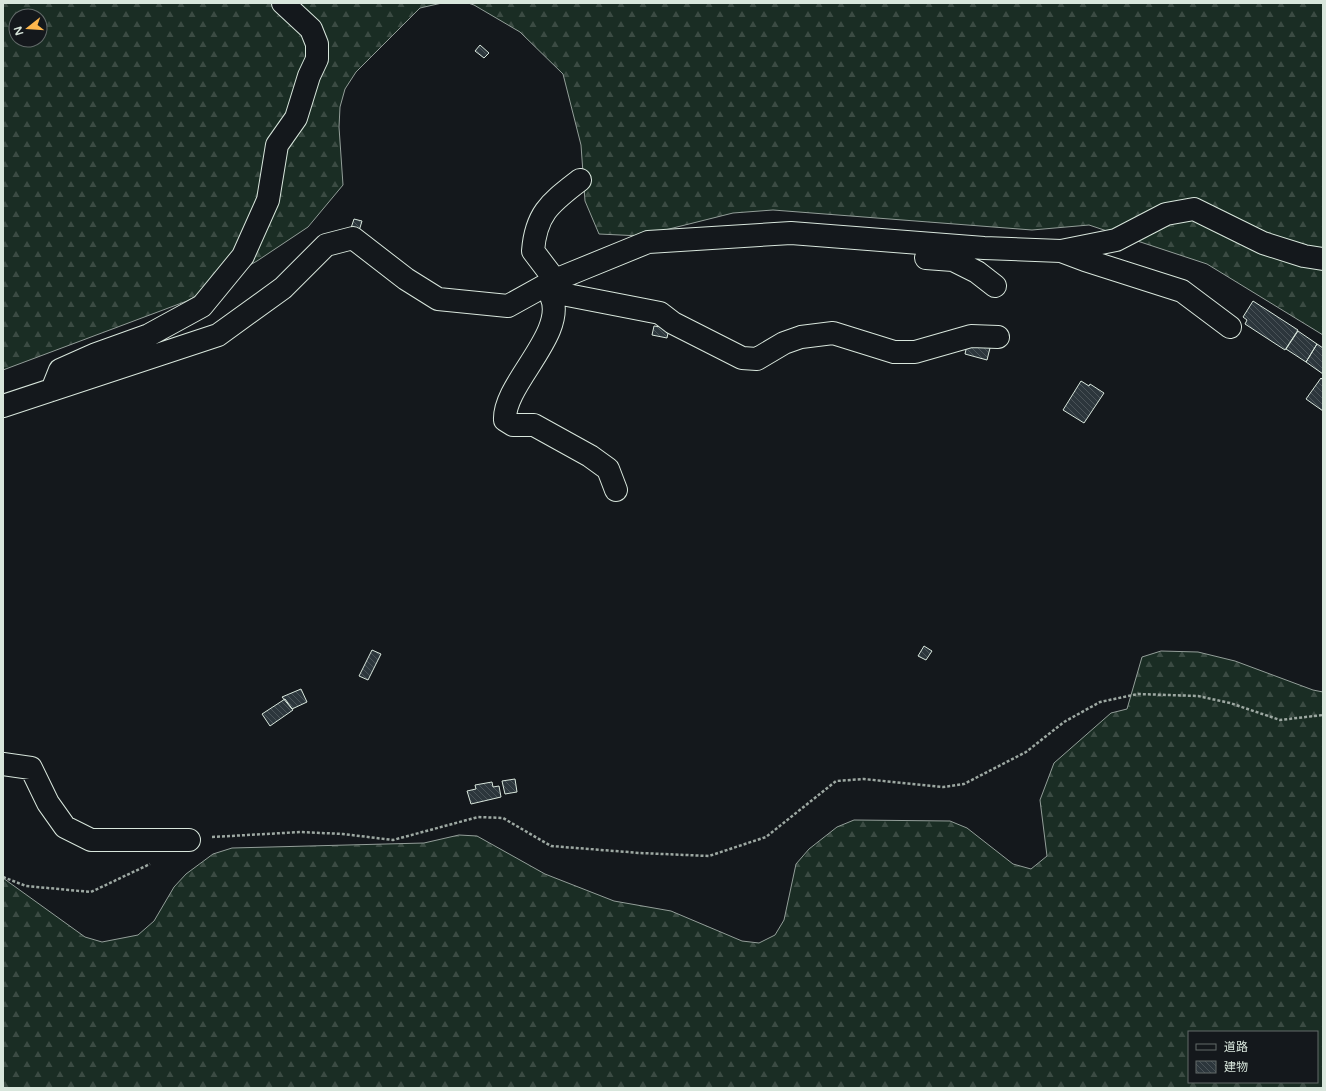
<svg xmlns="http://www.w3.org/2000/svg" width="1326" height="1091" viewBox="0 0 1326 1091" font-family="'Varela Round','Noto Sans JP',sans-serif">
  <defs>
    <pattern id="forest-firs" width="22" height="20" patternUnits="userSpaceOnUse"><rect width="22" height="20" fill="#1a2d24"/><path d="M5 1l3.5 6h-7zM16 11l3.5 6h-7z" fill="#3b4b43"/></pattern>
    <pattern id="building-back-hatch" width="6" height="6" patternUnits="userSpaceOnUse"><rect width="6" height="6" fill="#2c363c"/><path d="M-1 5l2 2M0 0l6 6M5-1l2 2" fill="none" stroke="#4a5358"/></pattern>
  </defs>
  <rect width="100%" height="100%" fill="#14181c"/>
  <path fill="url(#forest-firs)" stroke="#939e99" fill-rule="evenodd" d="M3 3H442L420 8 356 72 345 89 340 107 339 127 343 185 308 227 257 261 187 301 3 370ZM16 16H40V40H16Z
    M468 3H1323V335L1207 264 1089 225 1032 230 773 210 733 213 641 236 599 234 585 201 581 145 563 74 520 32 474 5Z
    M1161 651 1198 652 1235 661 1313 690 1323 692V1088H3V878L85 937 102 942 138 935 154 921 174 887 186 874 213 854 232 848 424 843 459 835 477 836 545 874 614 901 671 911 742 941 759 943 775 935 784 920 796 864 809 849 837 827 854 820 950 821 967 828 1013 864 1031 869 1047 856 1040 800 1054 763 1111 713 1127 709 1142 657ZM1189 1032H1317V1082H1189Z"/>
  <path fill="url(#building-back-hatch)" stroke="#d8e6dc" d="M480 45 489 53 484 58 475 51Z
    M354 219 362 221 359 231 351 228Z
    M1253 301 1298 330 1285 350 1245 324 1247 320 1243 317Z
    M654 326 669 328 667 338 652 335Z
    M1298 331 1317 344 1306 362 1286 349Z
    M991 344 987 360 965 354 967 345Z
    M1317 344 1323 348V374L1306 362Z
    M1321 378 1323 380V411L1306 399Z
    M1081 381 1089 386 1090 384 1104 393 1084 423 1063 410Z
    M924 646 932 651 926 660 918 656Z
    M372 650 381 654 368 680 359 676Z
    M301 689 307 702 292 709 282 697Z
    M285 699 293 710 270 726 262 714Z
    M515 779 517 792 505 794 502 781Z
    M492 782 493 787 499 786 501 797 471 804 467 791 476 789 475 785Z"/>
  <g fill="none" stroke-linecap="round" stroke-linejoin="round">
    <defs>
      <path id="minor" d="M1061 251 1085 260 1182 291 1230 327
        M926 258 953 260 977 272 995 286
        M555 280 533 251C536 212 552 202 580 180
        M544 286 557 293 660 313 673 323 742 358 757 359 784 343 801 337 833 333 894 352H915L971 336 998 337
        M544 286C546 289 550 293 551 296 568 333 503 384 505 420L513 425H534L590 456 608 469 616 490
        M52 390 60 370 96 354 149 335 202 306 243 256 268 200 277 145 296 118 309 76 317 59V44L311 29 283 3
        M3 406 218 335 283 288 326 245 353 238 406 279 438 299 508 306 555 280 648 242 791 233 984 248 1061 251 1116 240 1166 214 1194 209 1263 243 1304 256 1323 259
        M3 764 31 768 48 803 65 827 91 840H189"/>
    </defs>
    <use href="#minor" stroke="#d8e6dc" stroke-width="24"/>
    <path stroke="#9da8a2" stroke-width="2.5" stroke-dasharray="3 2" stroke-linecap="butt" d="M212 837 301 832 343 834 393 840 478 817 503 818 551 846 640 853 709 856 766 837 836 781 864 779 943 787 964 784 1026 752 1064 722 1100 702 1138 694 1198 696 1230 703 1280 720 1323 715
      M3 877 26 886 91 892 150 864"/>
    <use href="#minor" stroke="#14181c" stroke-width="22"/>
  </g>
  <rect width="1326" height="1091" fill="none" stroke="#d8e6dc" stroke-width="8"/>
  <rect x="1188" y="1031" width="130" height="52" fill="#14181c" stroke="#626a69"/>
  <rect x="1196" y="1044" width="20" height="6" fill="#14181c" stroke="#626a69"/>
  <text x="1224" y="1051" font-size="12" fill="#d8e6dc">道路</text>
  <rect x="1196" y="1061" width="20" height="12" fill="url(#building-back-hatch)" stroke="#626a69"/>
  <text x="1224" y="1071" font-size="12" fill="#d8e6dc">建物</text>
  <g transform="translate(28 28) rotate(253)"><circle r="19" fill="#14181c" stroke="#626a69"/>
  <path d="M0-3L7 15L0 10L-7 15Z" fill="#ffb74d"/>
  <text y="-6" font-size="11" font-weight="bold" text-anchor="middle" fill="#d8e6dc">N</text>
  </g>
</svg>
